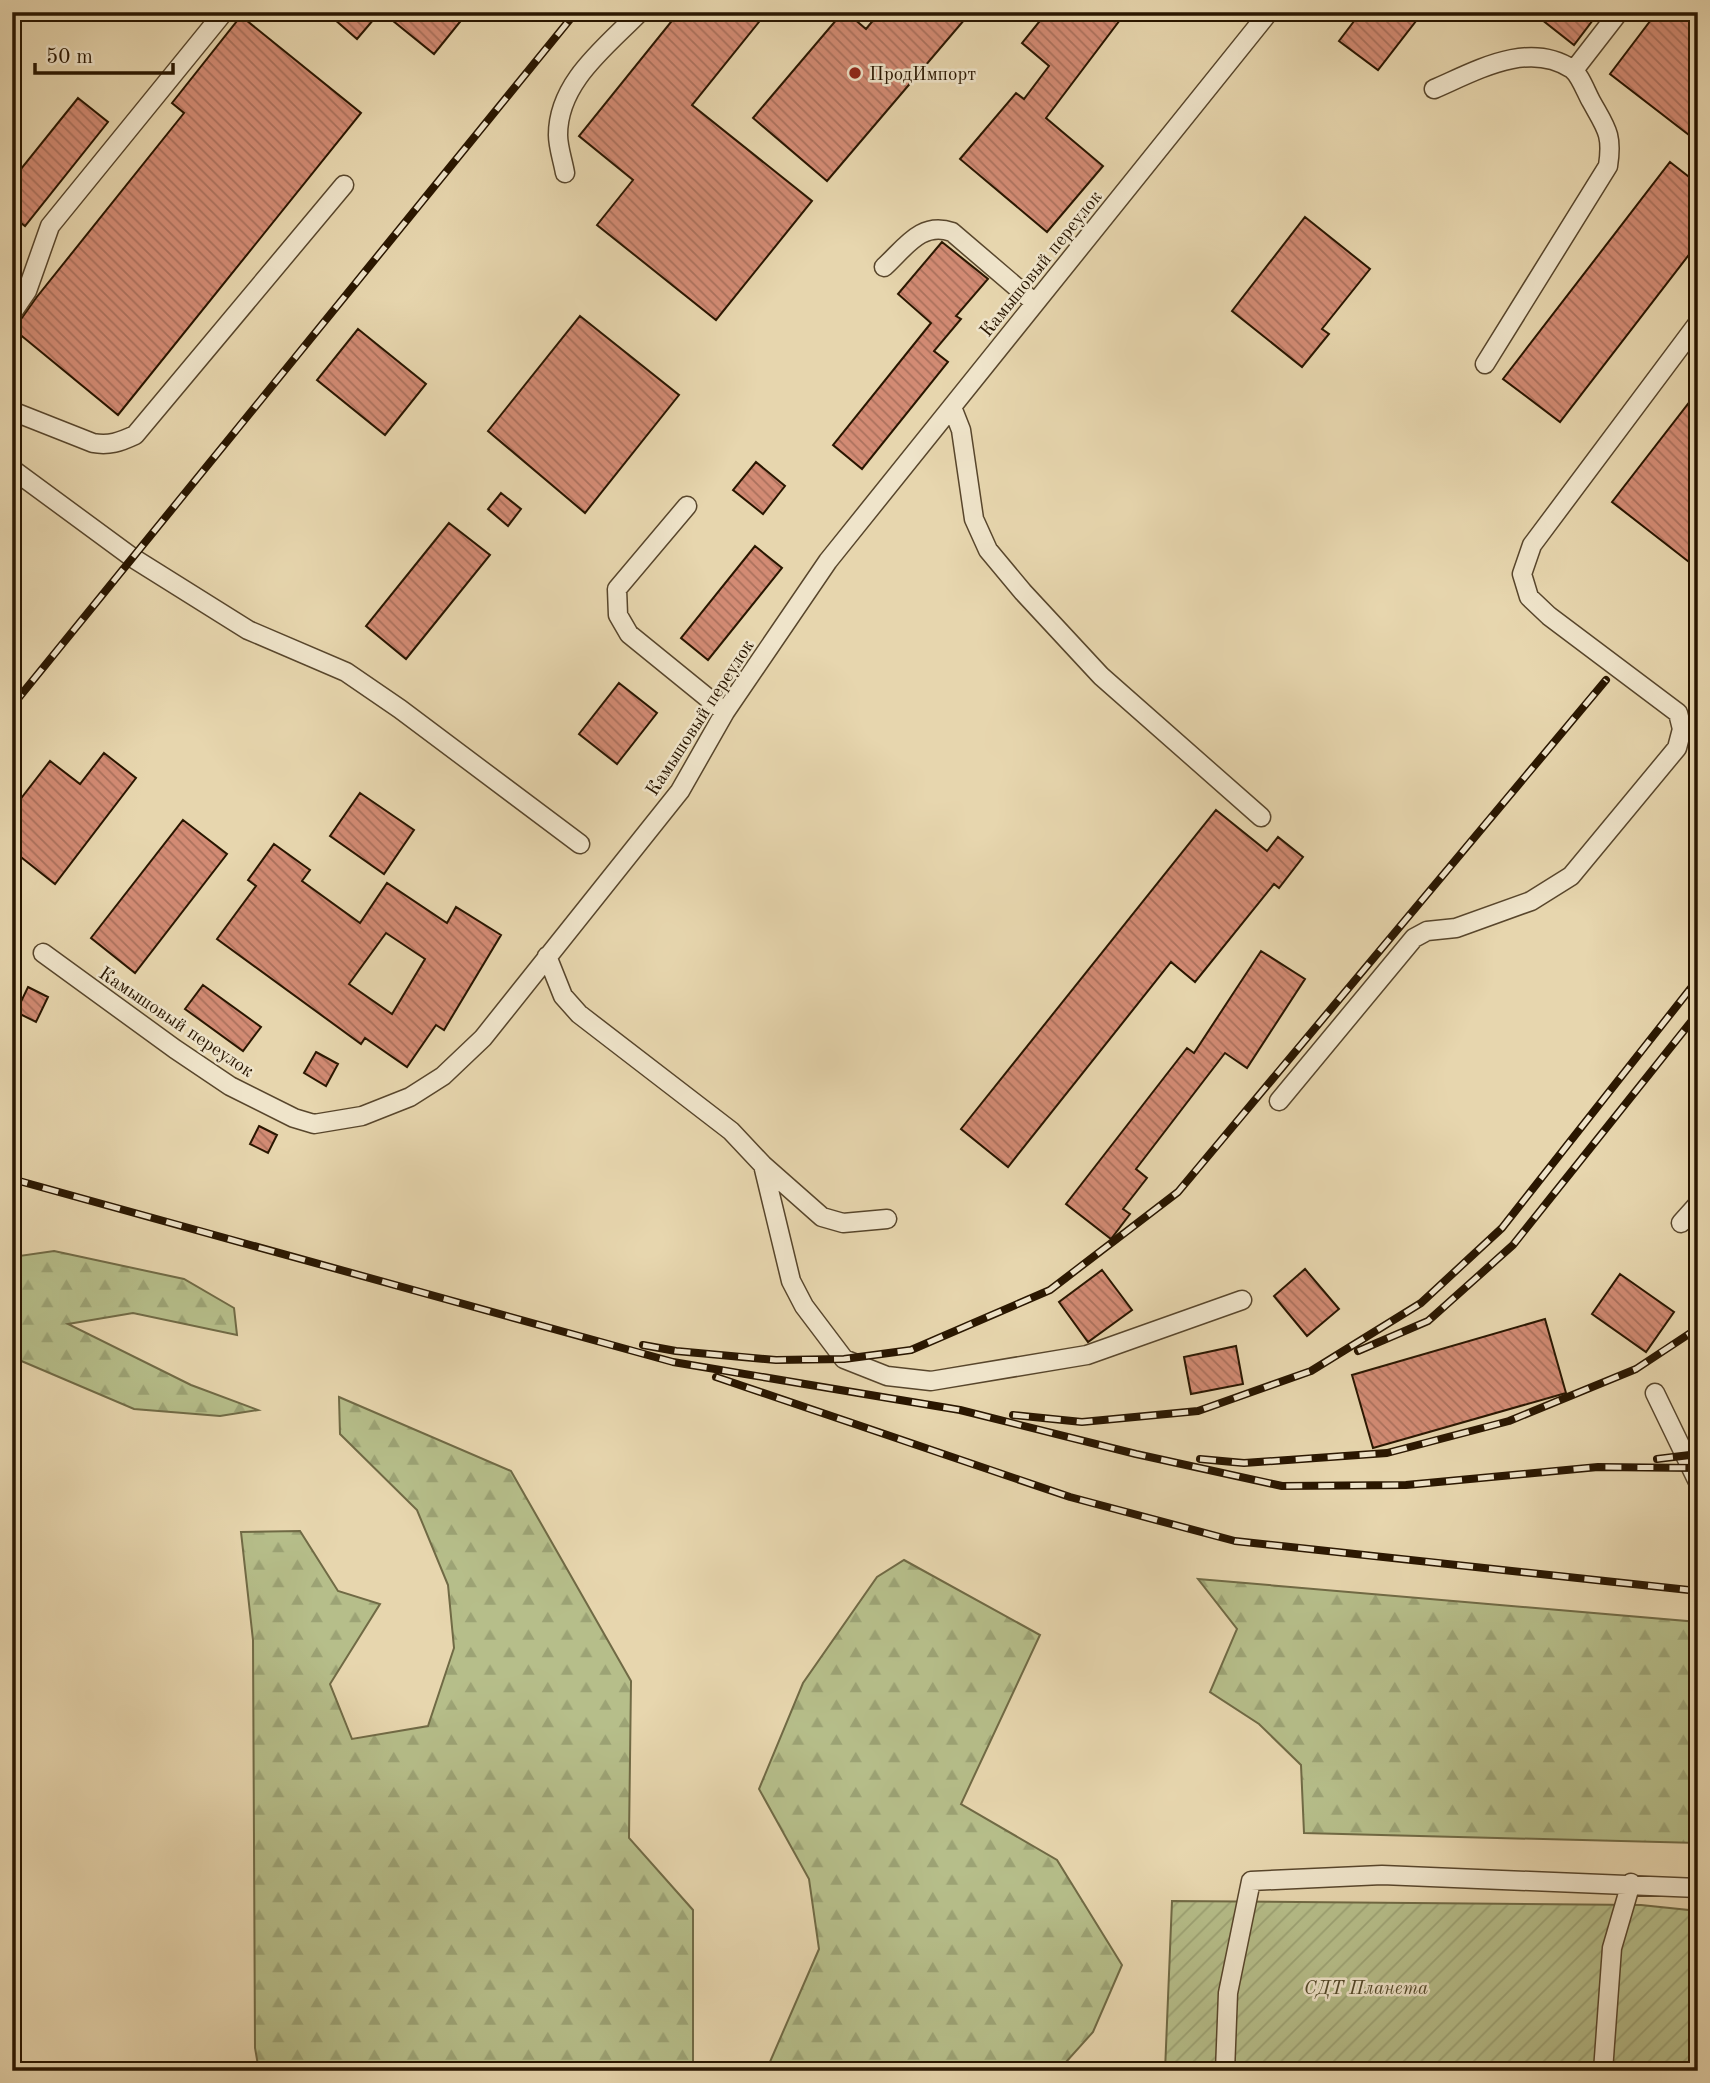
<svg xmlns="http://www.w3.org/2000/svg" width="1710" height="2083" viewBox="0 0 1710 2083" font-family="'Old Standard TT',serif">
  <defs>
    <pattern id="forest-firs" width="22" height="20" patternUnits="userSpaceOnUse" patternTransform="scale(1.75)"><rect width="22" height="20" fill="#b6be8a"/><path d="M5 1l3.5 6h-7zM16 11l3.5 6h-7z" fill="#9ca375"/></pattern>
    <pattern id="garden-furrows" width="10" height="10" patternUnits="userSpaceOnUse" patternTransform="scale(1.75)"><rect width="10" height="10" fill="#b6be8a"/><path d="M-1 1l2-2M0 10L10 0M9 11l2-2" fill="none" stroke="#9ca375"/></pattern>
    <pattern id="building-back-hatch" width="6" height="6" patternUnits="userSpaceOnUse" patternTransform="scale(1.75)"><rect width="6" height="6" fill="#d38b74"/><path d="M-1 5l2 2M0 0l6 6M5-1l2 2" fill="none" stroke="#ab715d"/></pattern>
  </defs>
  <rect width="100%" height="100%" fill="#e7d6ae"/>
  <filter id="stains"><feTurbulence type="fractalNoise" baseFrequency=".00286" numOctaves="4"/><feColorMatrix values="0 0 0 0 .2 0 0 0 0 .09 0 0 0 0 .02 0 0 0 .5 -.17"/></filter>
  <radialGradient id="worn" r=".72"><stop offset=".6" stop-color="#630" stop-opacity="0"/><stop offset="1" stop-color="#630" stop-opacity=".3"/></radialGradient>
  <path fill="url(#forest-firs)" stroke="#706a45" stroke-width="2" d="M54 1251 184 1279 234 1308 237 1335 133 1313 68 1324 191 1385 258 1410 220 1416 134 1409 12 1357V1257Z
    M339 1397 511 1471 631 1681 629 1838 693 1910V2071H259L255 2048 253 1640 241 1532 300 1531 338 1591 380 1604 330 1684 352 1739 428 1726 454 1648 448 1585 417 1510 340 1434Z
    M904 1560 1040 1635 961 1804 1057 1860 1122 1965 1093 2032 1058 2071H766L819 1949 809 1879 759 1789 803 1683 877 1577Z
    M1198 1579 1698 1622V1843L1304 1833 1301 1765 1259 1724 1210 1692 1237 1629Z"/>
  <path fill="url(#garden-furrows)" stroke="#706a45" stroke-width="2" d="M1172 1901 1641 1905 1698 1911V2071H1165Z"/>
  <path fill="url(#building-back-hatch)" stroke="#291600" stroke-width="2" fill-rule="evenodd" d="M326 12H380L357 39Z
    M382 12H468L434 54Z
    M679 12H767L692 105 812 201 716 320 597 225 633 180 579 136Z
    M843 12H846L866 29 880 12H971L827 181 753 118Z
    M1047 12H1126L1046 118 1103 166 1047 232 960 159 1016 93 1024 99 1049 66 1022 43Z
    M1361 12H1423L1378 70 1339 41Z
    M1532 12H1599L1574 45Z
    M1657 12H1698V142L1610 74Z
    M241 16 361 113 118 415 12 328 21 319 36 298 184 113 172 103Z
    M78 98 108 122 25 226 12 216V180Z
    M1670 162 1698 184V243L1560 422 1503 379Z
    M1305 217 1370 269 1322 329 1329 334 1302 367 1232 311Z
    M942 242 988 279 956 316 961 319 934 351 948 362 862 469 833 445 931 323 898 294Z
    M580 316 679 395 585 513 488 431Z
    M358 329 426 384 385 435 317 380Z
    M1698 391V569L1612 502Z
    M756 462 785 486 763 514 733 490Z
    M501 493 521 509 508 526 488 509Z
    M449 523 490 555 406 659 366 626Z
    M755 546 782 568 708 660 681 638Z
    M619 683 657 713 617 764 579 734Z
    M104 753 136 778 55 884 12 850V810L50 761 80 784Z
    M360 793 414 830 384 874 330 836Z
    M1216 810 1267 851 1278 837 1303 857 1279 888 1274 884 1195 982 1171 962 1008 1167 961 1129Z
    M183 820 227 854 135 973 91 938Z
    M274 844 310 870 302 881 360 923 387 883 447 923 456 907 501 935 444 1030 436 1025 407 1067 365 1038 361 1044 217 939 256 886 248 880ZM386 933 425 959 392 1014 349 984Z
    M1261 951 1305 979 1247 1068 1225 1053 1136 1169 1147 1178 1123 1209 1130 1214 1111 1239 1066 1204 1187 1048 1194 1053Z
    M203 985 261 1027 243 1051 185 1009Z
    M28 987 48 997 36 1022 16 1012Z
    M316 1052 338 1064 326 1086 304 1073Z
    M259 1126 277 1135 268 1153 250 1144Z
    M1305 1269 1339 1309 1307 1336 1274 1296Z
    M1102 1270 1132 1310 1088 1342 1059 1302Z
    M1620 1274 1674 1312 1646 1352 1592 1314Z
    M1545 1319 1566 1393 1373 1448 1352 1375Z
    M1236 1346 1243 1384 1191 1394 1184 1357Z"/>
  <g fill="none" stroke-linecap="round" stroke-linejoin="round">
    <defs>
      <path id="minor" d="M1574 70 1619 12
        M1434 89C1476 71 1528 40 1572 69 1580 75 1586 92 1591 101 1606 128 1613 134 1608 166L1485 364
        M565 173C563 161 558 147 558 135 558 82 606 47 640 12
        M884 267C905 248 921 221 952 232L1035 303
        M12 313 27 291 50 226 224 12
        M952 407 961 430 974 519 988 550 1023 592 1101 676 1261 817
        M12 411 93 443C109 446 120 442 135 435L344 185
        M12 469 133 558 248 630 346 672 400 709 580 844
        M687 506 617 589 618 615 629 634 725 712
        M43 953 175 1049 230 1086 294 1118 314 1124 362 1116 410 1097 443 1076 483 1038 680 791 725 712 828 561 1269 12
        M547 956 563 996 579 1014 731 1131 763 1165 822 1217 843 1223 887 1219
        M1279 1101 1414 938 1427 931 1456 928 1531 901 1571 876 1677 748 1682 729 1678 713 1549 616 1529 597 1522 574 1532 545 1698 323
        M763 1165 791 1281 804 1306 844 1359 887 1376 931 1381 1087 1355 1242 1300
        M1681 1223 1698 1204
        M1655 1393 1698 1482
        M1225 2071 1228 1993 1251 1881 1382 1875 1698 1888
        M1603 2071 1612 1948 1631 1883"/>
    </defs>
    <use href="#minor" stroke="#58462c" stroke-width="21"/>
    <use href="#minor" stroke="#efe4ca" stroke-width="18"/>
    <defs>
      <path id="rail" d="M12 706 576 12
        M12 1179 673 1362 960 1410 1136 1454 1282 1486 1406 1485 1598 1467 1698 1468
        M643 1345 676 1351 776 1360 844 1359 911 1350 1050 1290 1178 1192 1606 680
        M1358 1351 1428 1321 1513 1245 1698 1013
        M716 1377 1070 1497 1235 1541 1698 1591
        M1013 1415 1082 1422 1198 1411 1311 1371 1421 1303 1502 1228 1698 979
        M1200 1459 1244 1463 1387 1453 1509 1421 1636 1369 1698 1328
        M1657 1459 1698 1454"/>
    </defs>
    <use href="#rail" stroke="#291600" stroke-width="8"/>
    <use href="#rail" stroke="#efe4ca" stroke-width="5" stroke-dasharray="16" stroke-linecap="butt"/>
  </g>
  <circle fill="#8f2418" stroke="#efe4ca" stroke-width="2.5" cx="855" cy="73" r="7"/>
  <g text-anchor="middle" stroke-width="5" stroke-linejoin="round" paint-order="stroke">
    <g font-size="19" fill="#291600" stroke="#efe4ca" text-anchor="start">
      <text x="869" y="80">ПродИмпорт</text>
    </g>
    <g font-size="19" fill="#291600" stroke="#efe4ca">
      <text transform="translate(1040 263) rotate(-51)" y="7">Камышовый переулок</text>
      <text transform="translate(699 717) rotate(-57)" y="7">Камышовый переулок</text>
      <text transform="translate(177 1021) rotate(34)" y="7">Камышовый переулок</text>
    </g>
    <g font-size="19" font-style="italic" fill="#534829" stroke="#efe4ca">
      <text x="1366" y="1994">СДТ Планета</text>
    </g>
  </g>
  <rect width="1710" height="2083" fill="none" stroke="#e7d6ae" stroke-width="42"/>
  <rect x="14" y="14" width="1682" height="2055" fill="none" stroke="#291600" stroke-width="3.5"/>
  <rect x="21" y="21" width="1668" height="2041" fill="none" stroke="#291600" stroke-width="2"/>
  <path d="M35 63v10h138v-10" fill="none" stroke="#291600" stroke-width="3.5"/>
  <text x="46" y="63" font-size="21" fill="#291600" stroke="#efe4ca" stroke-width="5" paint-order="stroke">50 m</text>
  <rect width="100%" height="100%" filter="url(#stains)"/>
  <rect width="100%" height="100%" fill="url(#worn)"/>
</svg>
